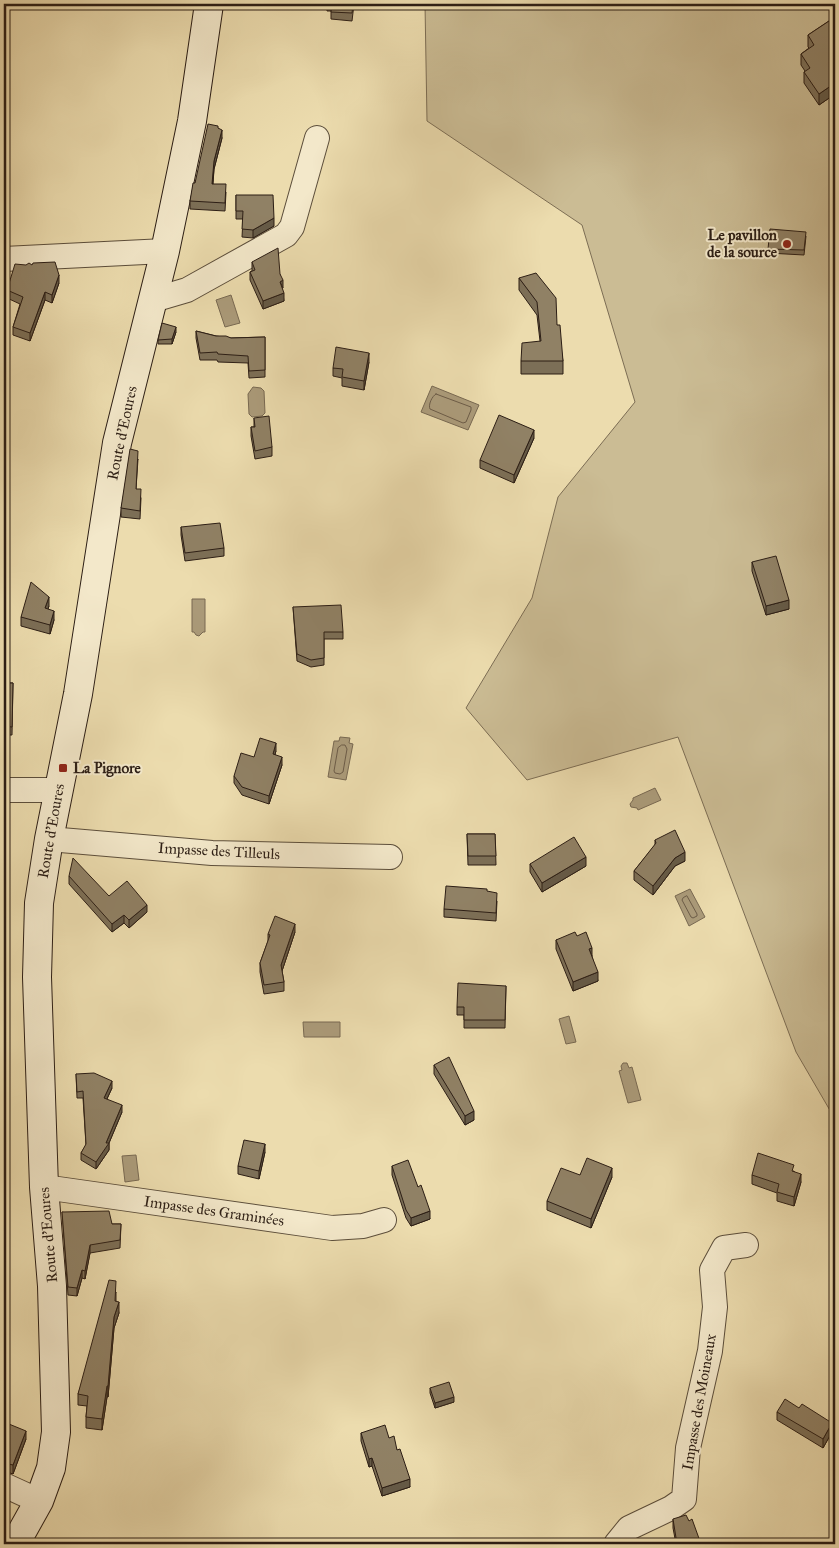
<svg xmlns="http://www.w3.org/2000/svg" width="839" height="1548" viewBox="0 0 839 1548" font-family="'IM FELL Great Primer',serif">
  <rect width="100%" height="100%" fill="#ecdcae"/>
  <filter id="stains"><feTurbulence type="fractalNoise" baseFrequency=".004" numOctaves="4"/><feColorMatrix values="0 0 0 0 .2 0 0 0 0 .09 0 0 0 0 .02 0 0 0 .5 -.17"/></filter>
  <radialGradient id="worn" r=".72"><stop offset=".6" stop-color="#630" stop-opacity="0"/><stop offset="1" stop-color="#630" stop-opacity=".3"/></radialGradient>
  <path fill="#cbbc94" stroke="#7c6d54" d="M425 4H835V1119L796 1052 678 737 527 780 466 708 532 598 558 497 635 402 582 225 427 121Z"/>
  <path fill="#ab9b7a" stroke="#786952" d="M231 295 240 323 225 327 216 300Z
    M432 386 479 405 468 430 421 412Z
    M253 387 261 388 264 391 265 413 262 416 252 417 249 414 248 394Z
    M192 599H205V632H203L199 636 196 635 194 632H192Z
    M340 737 350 738 349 743 353 744 346 780 328 777 334 741H339Z
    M655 788 661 800 638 810 637 808 631 807 630 804 633 800V798Z
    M690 889 705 917 689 926 675 896Z
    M569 1016 576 1042 566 1044 559 1019Z
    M303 1022H340V1037H304Z
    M623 1063H627L629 1068 632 1067 641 1100 628 1103 619 1071 622 1070 621 1066Z
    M136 1155 139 1180 125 1182 122 1156Z"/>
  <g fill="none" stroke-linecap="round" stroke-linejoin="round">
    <path stroke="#6c5c48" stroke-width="1" d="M436 394 471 407V410L466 422 463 423 430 409C428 405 432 396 436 394Z
      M342 745H345L347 749 343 772 340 774 335 773 334 771 338 748Z
      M687 896 697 914V916L693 918 691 917 682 900 683 898Z"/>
    <defs>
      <path id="street" d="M4 259 165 251
        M153 300 187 290 286 235 292 227 317 138
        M4 790H58
        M49 839 212 853 390 857
        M44 1187 332 1228 363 1226 384 1220
        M4 1485 39 1501
        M616 1544 629 1528 671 1508 684 1499 688 1448 710 1351 715 1307 712 1270 724 1248 746 1245"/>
      <path id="secondary" d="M15 1544 39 1501 51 1468 56 1432 52 1286 44 1187 37 977 39 903 49 839 78 694 117 443 165 251 192 121 209 4"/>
    </defs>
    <use href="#street" stroke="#5c4e3b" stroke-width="26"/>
    <use href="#secondary" stroke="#2c1e15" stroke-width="30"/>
    <use href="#street" stroke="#f3e8ca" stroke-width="24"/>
    <use href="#secondary" stroke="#f3e8ca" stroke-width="28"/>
  </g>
  <path fill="#7c6f57" stroke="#2c1e15" d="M327 4H354L352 21 331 19V11H327Z
    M835 4V94L819 105 804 83V72L805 71 801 65V54L809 48 808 47V35L832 19 831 18V6Z
    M218 128 222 138 214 169 213 184 226 192 225 211 190 209V201L195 183Z
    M236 195 274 226 253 238 242 237 243 219H236Z
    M806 236 804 255 768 253V249Z
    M252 262 280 274 284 301 263 309 250 280V272L252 271Z
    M519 278 557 325 563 361V374H521V361L540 341 537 315 519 290Z
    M59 283 52 303 45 300 30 341 13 335V327L20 304 7 298V290Z
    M196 331 216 336 231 338 265 337V377L249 378 248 363 218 362 217 360H200L196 338Z
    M176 332 172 344H158V340Z
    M369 362 364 390 342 386V378L333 376V368Z
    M254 418 272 447V456L255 459 251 436V427H254Z
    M534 438 514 483 480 468V460Z
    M138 459 136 489 141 498 140 519 121 517V508Z
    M181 527 224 548V556L185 561 181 535Z
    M752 562 789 609 766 615 752 571Z
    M49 606 48 609 54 620 50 634 21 626V617Z
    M293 607 343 632V639H324V665L311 667 297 661Z
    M4 683H13L12 735H4Z
    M276 751 275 754 282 765 269 804 242 795 234 783V776L254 757Z
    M467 834H495L496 865H468Z
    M655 840 685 861 675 866 653 895 634 880V871L655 845Z
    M530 864 586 866 542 892 530 872Z
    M69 876 109 896 147 912 129 928 124 923 112 932 69 884Z
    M487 891 497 901 496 921 444 917V909Z
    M295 932 282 971 284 982V991L264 994 260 972V963L268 941V934Z
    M577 936 592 956 598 981 573 991 556 949V940Z
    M506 986 505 1028H464V1015H457V1007Z
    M434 1065 474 1120 465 1125 434 1074Z
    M76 1074 112 1088 107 1099 122 1112 109 1143V1150L96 1169 81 1160V1153L86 1145 83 1098H77Z
    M265 1152 259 1179 238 1174V1166Z
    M392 1166 418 1187 430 1219 411 1226 406 1218 392 1175Z
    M794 1171 801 1182 794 1206 777 1201V1193L752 1184V1175Z
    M580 1175 612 1177 591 1228 547 1210V1201Z
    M62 1212 112 1224H121L120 1248 90 1253 85 1279 82 1278 77 1296 68 1295Z
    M116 1292V1301L119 1313 114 1328 108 1397H107L102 1430 86 1428V1417L87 1406 78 1405V1394Z
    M430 1388 454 1402 435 1408 430 1393Z
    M777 1412 832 1432 823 1448 777 1420Z
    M4 1422 26 1439 13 1474 4 1471Z
    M361 1433 389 1438 397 1450 410 1487 382 1496 372 1466 369 1467 361 1441Z
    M673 1519 701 1544H676L673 1528Z"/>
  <path fill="#655a47" stroke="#2c1e15" d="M835 83V94L819 105V94Z
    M222 130V138L214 169 212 192V184L214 161Z
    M274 218V226L253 238V230Z
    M59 275V283L52 303V295Z
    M283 280V288L280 282Z
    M45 292V300L30 341V333Z
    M284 293V301L263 309V301Z
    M176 327V332L172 344V339Z
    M369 353V362L364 390V381Z
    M534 430V438L514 483V475Z
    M49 597V606L45 617V608Z
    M789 600V609L766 615V606Z
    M54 611V620L50 634V625Z
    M276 743V751L273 761V754Z
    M282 757V765L269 804V796Z
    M685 852V861L675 866 653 895V886L675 858Z
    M586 857V866L542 892V883Z
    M147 905V912L129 928V920Z
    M124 915V923L112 932V924Z
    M295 924V932L281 974V965Z
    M592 948V956L589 949Z
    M598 972V981L573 991V982Z
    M112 1081V1088L104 1105V1098Z
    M122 1105V1112L109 1143V1150L96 1169V1162L106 1143Z
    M474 1111V1120L465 1125V1116Z
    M265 1144V1152L259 1179V1171Z
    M612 1168V1177L591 1228V1219Z
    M801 1174V1182L794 1206V1197Z
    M430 1211V1219L411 1226V1218Z
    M90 1245V1253L85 1279V1271Z
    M82 1270V1278L77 1296V1288Z
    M119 1302V1313L114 1328 108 1397V1386L114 1317Z
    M107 1386V1397L102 1430V1419Z
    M454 1397V1402L435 1408V1403Z
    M832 1423V1432L823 1448V1439Z
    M26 1431V1439L13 1474V1465Z
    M372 1458V1466L369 1467V1459Z
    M410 1479V1487L382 1496V1488Z"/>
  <path fill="#908165" stroke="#2c1e15" d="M332 4H353L352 13 331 12Z
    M834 4H835V14L831 6Z
    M835 17V83L819 94 804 72 810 68 801 54 814 45 808 35Z
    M208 124 218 126V128L222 130 214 161 212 184H226L225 203 190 201 193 183H195Z
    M236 195H273L274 218 253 230 242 229 243 211H236Z
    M770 229 806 232 804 250 768 249Z
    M278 248 280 274 283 280 280 282 284 293 263 301 250 272 255 270 252 262Z
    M55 262 59 275 52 295 45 292 30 333 13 327 23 297 7 290 15 264 26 265 29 263 32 265 33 263Z
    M536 273 556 298 557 325H560L563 361H521L522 343 541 341 537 302 519 278Z
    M162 323 176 327 172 339 158 340Z
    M196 331 216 336H226L231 338 265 337V370L249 371 248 356 218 354 217 352 200 353Z
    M336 347 369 353 364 381 342 377 343 369 333 368Z
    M499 415 534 430 514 475 480 460Z
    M269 416 272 447 255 451 251 427H255L254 418Z
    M130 449 138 451 136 489H141L140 511 121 508Z
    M220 523 224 548 185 553 181 527Z
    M776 556 789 600 766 606 752 562Z
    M31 582 49 597 45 608 54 611 50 625 21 617Z
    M341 605 343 632H324V658L311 660 297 654 293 607Z
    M4 683H13L12 727 4 726Z
    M260 738 276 743 273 754 282 757 269 796 242 787 234 776 241 753 254 757Z
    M675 830 685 852 675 858 653 886 634 871 656 843 655 840Z
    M467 834H495L496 856H468Z
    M574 837 586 857 542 883 530 864Z
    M73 858 109 896 127 881 147 905 129 920 124 915 112 924 69 876Z
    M446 886 487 889V891L497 893 496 913 444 909Z
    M275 916 295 924 281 965 284 982 264 985 260 963 270 935 268 934Z
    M575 932 577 936 586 932 592 948 589 949 598 972 573 982 556 940Z
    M458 983 506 986 505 1020H464V1007H457Z
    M449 1057 474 1111 465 1116 434 1065Z
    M94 1073 112 1081 104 1098 122 1105 106 1143H109L96 1162 81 1153 86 1144 83 1091 77 1092 76 1074Z
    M244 1140 265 1144 259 1171 238 1166Z
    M758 1153 794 1165 792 1171 801 1174 794 1197 777 1192 779 1184 752 1175Z
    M587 1158 612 1168 591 1219 547 1201 561 1168 580 1175Z
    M408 1160 418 1187 421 1185 430 1211 411 1218 406 1210 392 1166Z
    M109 1211 112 1224H121L120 1240 90 1245 85 1271 82 1270 77 1288 68 1287 62 1212Z
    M109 1280 116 1281 115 1301 119 1302 114 1317 108 1386H107L102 1419 86 1417 88 1396 78 1394Z
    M449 1382 454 1397 435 1403 430 1388Z
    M785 1399 799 1408 802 1404 832 1423 823 1439 777 1412Z
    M4 1422 26 1431 13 1465 4 1463Z
    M385 1425 389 1438 394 1436 397 1450 400 1449 410 1479 382 1488 372 1458 369 1459 361 1433Z
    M686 1515 689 1521 692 1519 701 1544H677L673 1519Z
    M461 1541 463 1544H450Z"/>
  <g fill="#8f2418" stroke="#f3e8ca" stroke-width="2">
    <circle cx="787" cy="244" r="5"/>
    <rect x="58" y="763" width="10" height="10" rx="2.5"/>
  </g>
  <g text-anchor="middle" stroke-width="4" stroke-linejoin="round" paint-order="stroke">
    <g font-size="15" font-weight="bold" fill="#2c1e15" stroke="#f3e8ca" text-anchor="end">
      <text x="777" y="240">Le pavillon<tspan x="777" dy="17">de la source</tspan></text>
      <text x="73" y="773" text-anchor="start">La Pignore</text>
    </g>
    <g font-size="15" fill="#2c1e15" stroke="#f3e8ca">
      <text transform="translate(122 433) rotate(-78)" y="5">Route d'Eoures</text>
      <text transform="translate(51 831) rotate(-80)" y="5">Route d'Eoures</text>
      <text transform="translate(219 851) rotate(3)" y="5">Impasse des Tilleuls</text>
      <text transform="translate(214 1211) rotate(8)" y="5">Impasse des Graminées</text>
      <text transform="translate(48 1235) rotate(-95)" y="5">Route d'Eoures</text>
      <text transform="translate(699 1402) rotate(-80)" y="5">Impasse des Moineaux</text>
    </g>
  </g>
  <rect width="839" height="1548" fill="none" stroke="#ecdcae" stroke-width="20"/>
  <rect x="5" y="5" width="829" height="1538" fill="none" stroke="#2c1e15" stroke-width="2.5"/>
  <rect x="10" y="10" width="819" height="1528" fill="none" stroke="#2c1e15"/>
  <rect width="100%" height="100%" filter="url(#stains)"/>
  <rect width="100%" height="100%" fill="url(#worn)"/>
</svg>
